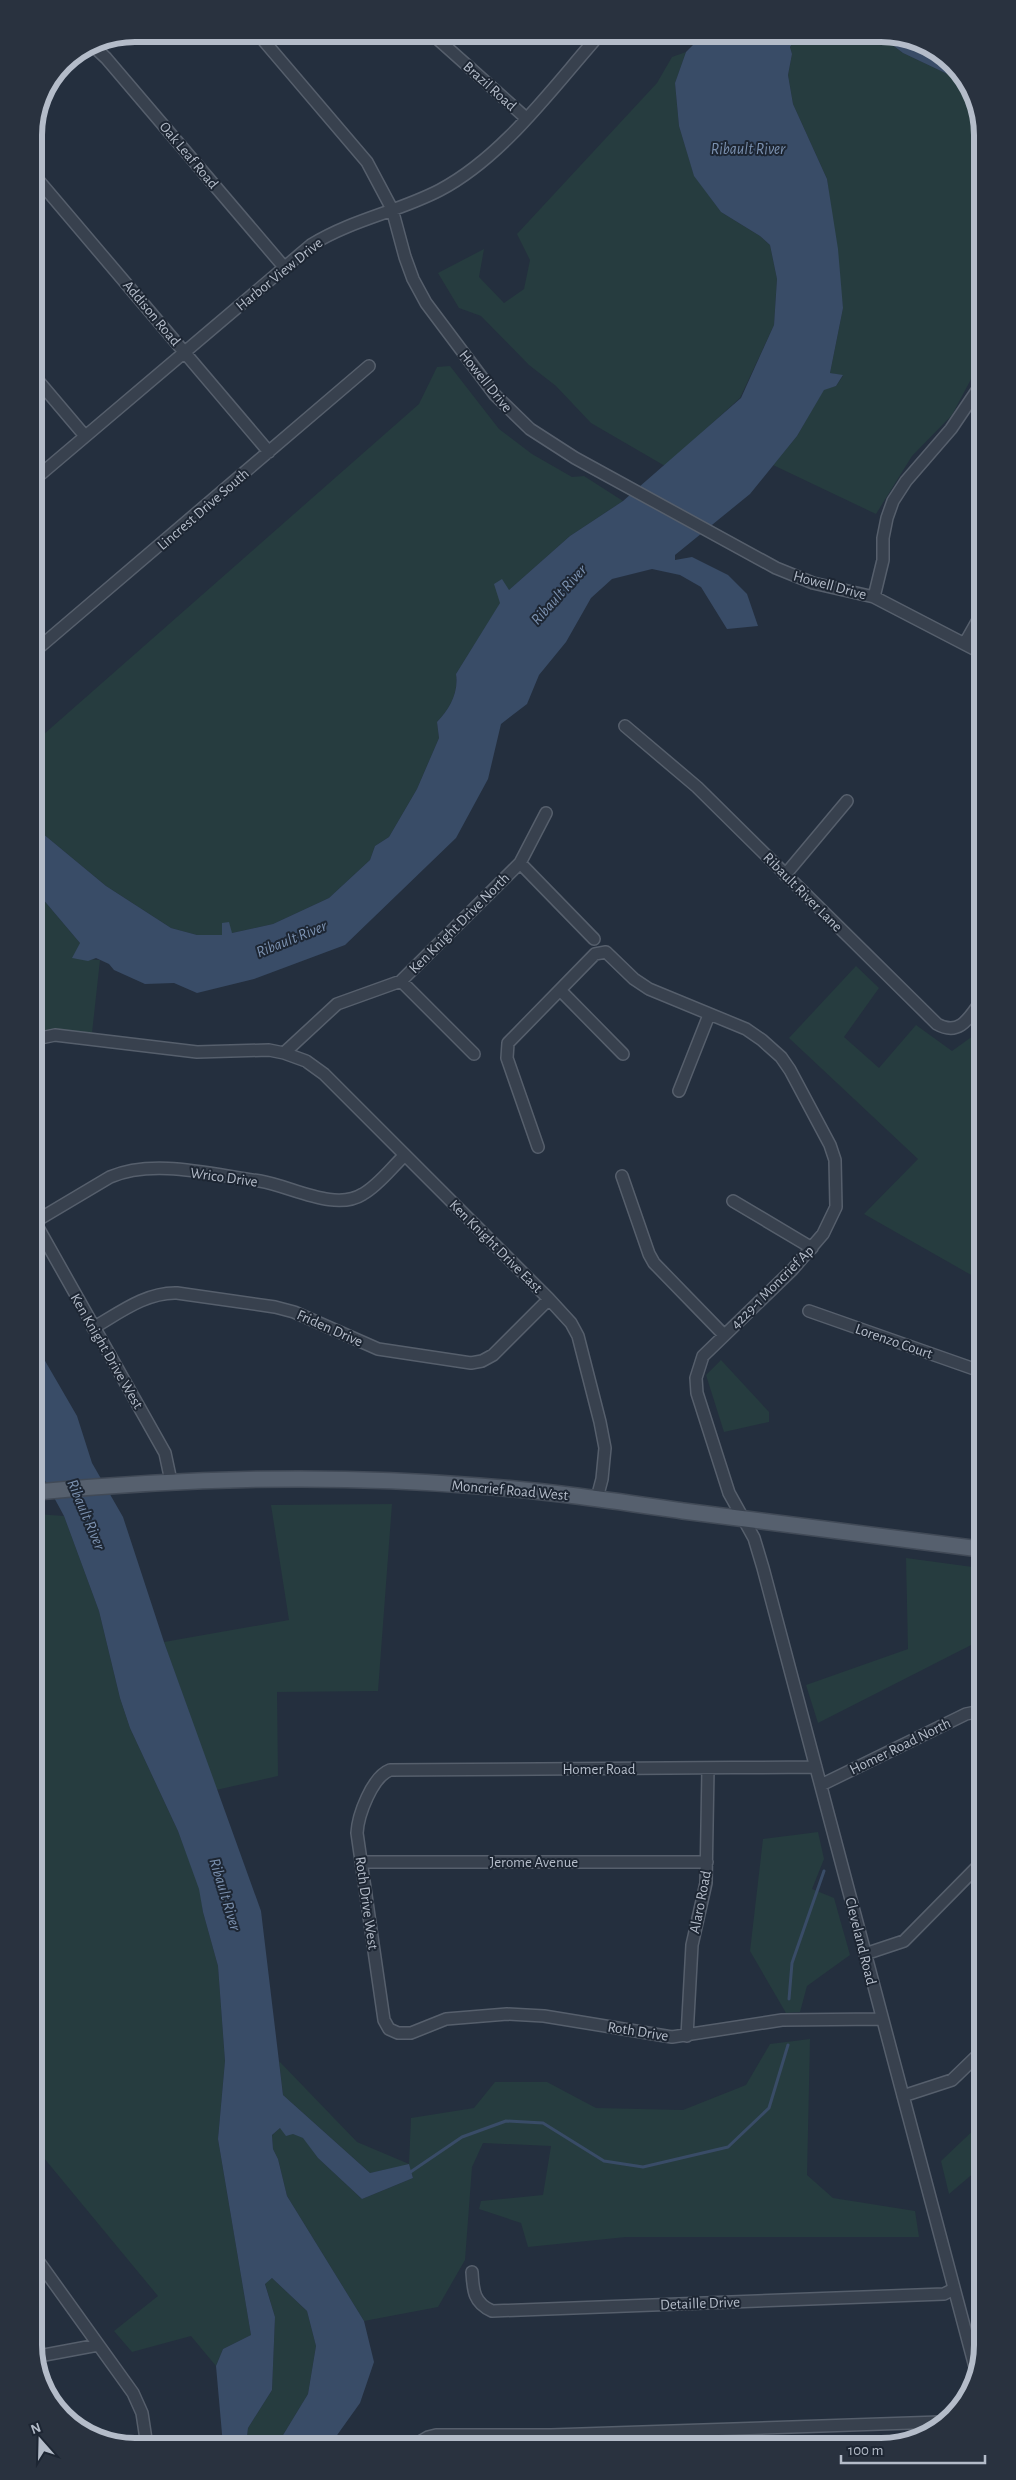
<svg xmlns="http://www.w3.org/2000/svg" width="1016" height="2480" viewBox="0 0 1016 2480" font-family="'Alegreya Sans',sans-serif">
  <rect width="100%" height="100%" fill="#242f3e"/>
  <path fill="#263c3f" d="M799 34H878L903 53 960 80 977 103 978 366 952 415 912 456 876 514 773 465 797 436 824 389 836 386 843 376 830 373 843 308 827 179 793 104 788 75 792 54 790 47Z
    M686 52 675 83 679 126 694 175 721 212 760 236 770 245 777 279 774 325 740 398 665 466 591 423 556 386 529 365 481 316 459 308 438 273 484 249 479 277 504 303 524 289 530 260 517 234 657 83 672 57Z
    M450 366 499 429 532 454 572 477 584 476 623 501 570 536 508 591 456 674C459 693 449 710 437 722L439 738 417 789 389 837 375 846 370 860 329 898 273 924 232 933 222 923V936L197 935 171 928 106 886 36 828 35 742 419 404 437 367Z
    M36 891 80 943 73 958 100 960 92 1033 49 1030 36 1033Z
    M856 966 879 988 844 1037 879 1068 916 1025 952 1051 977 1033 979 1034 980 1280 864 1214 918 1159 789 1038Z
    M721 1360 769 1412V1422L724 1432 706 1375Z
    M392 1504 378 1691 277 1692 278 1776 216 1790 164 1642 289 1620 271 1505Z
    M37 1514 64 1516 99 1611 120 1698 130 1728 178 1831 200 1889 203 1912 218 1966 225 2061 218 2139 251 2335 223 2349 216 2366 191 2336 132 2352 114 2331 158 2296 39 2152Z
    M906 1558 980 1568 981 1640 818 1723 806 1685 908 1649Z
    M818 1832 824 1859 812 1889 834 1898 850 1955 807 1986 800 2012 786 2013 750 1951 763 1839Z
    M810 2039 807 2175 833 2198 915 2211 919 2237H626L528 2247 521 2223 479 2209 481 2201 543 2195 551 2146 483 2143 472 2167 465 2260 438 2307 364 2321 287 2196 278 2159 273 2149 272 2135 280 2128 304 2138 318 2158 362 2199 413 2178 409 2165 370 2173 283 2095 279 2061 357 2142 409 2164 411 2118 474 2108 495 2082H547L596 2108 683 2110 746 2085 770 2044Z
    M982 2122V2166L949 2194 941 2161Z
    M272 2278 307 2311 316 2346 308 2394 277 2445H246L248 2428 272 2390 275 2317 265 2283Z"/>
  <path fill="#394c67" d="M704 34H799L790 47 792 54 788 75 793 104 827 179 838 249 843 308 830 373 843 375 836 386 824 390 797 436 750 494 675 555V560L692 557 728 575 747 594 758 626 727 629 701 587 680 575 652 569 612 579 591 598 566 642 539 675 527 704 501 724 488 779 456 838 345 945 254 979 197 993 174 983 145 984 114 970 109 964 96 958 88 961 72 958 80 943 36 891V828L106 886 171 928 197 935H222V923L229 922 232 933 273 924 329 898 370 860 375 846 389 837 417 789 439 738 437 722C449 710 459 693 456 674L500 603 494 584 502 579 509 590 570 536 623 501 741 398 774 325 777 279 770 245 760 236 721 212 694 176 679 126 675 83 686 52Z
    M878 34H887L943 55 960 80 903 53Z
    M37 1347 77 1416 92 1463 123 1517 164 1642 261 1911 283 2095 370 2173 409 2164 413 2178 362 2199 318 2158 303 2138 293 2134 286 2136 280 2128 272 2135 273 2149 278 2159 287 2196 364 2321 374 2362 360 2403 330 2445H277L308 2394 316 2346 307 2311 272 2278 265 2284 275 2317 272 2390 248 2428 246 2445H223L216 2366 223 2349 251 2335 218 2139 225 2061 218 1966 203 1912 199 1889 178 1831 130 1728 120 1698 99 1611 64 1516 37 1466Z"/>
  <g fill="none" stroke-linecap="round" stroke-linejoin="round">
    <path stroke="#394c67" stroke-width="3" d="M789 1999 792 1963 824 1871
      M409 2173 462 2137 506 2121 543 2123 604 2161 643 2167 728 2147 769 2108 788 2045"/>
    <defs>
      <path id="minor" d="M258 34 367 162 392 209 405 257 413 279 426 303 495 395 530 429 575 458 776 568 813 583 874 597 978 651
        M432 34 526 118
        M92 45 106 58 284 267
        M34 175 269 452
        M35 377 85 436
        M35 479 311 245C353 219 398 212 440 190 504 156 553 87 600 34
        M874 597 883 560V538L887 518 893 501 906 481 951 429 978 389
        M965 643 978 620
        M35 651 369 366
        M625 726 697 787 937 1024C958 1036 968 1020 979 1004
        M520 863 594 939
        M785 875 847 801
        M401 981 474 1054
        M560 990 623 1054
        M36 1039 55 1035 197 1052 269 1050 284 1053 337 1004 401 981 520 863 546 813
        M284 1053 306 1061 324 1074 549 1299 571 1323 578 1336 600 1422 605 1448 602 1479 597 1498
        M679 1091 709 1015
        M538 1147 507 1058 508 1043 595 954 606 952 634 979 649 989 746 1029 762 1040 781 1057 790 1070 830 1145 835 1160 836 1207 823 1234 792 1270 703 1356 696 1378 697 1393 729 1493 754 1538 763 1568 975 2367
        M622 1176 649 1254 654 1263 724 1335
        M733 1201 812 1248
        M36 1221 110 1177C154 1158 214 1175 260 1181 291 1186 335 1212 363 1194 379 1185 392 1167 405 1155
        M36 1224 165 1453 171 1481
        M809 1311 980 1371
        M93 1328C119 1313 146 1292 177 1293L275 1307 294 1312 378 1349 471 1363 482 1361 493 1355 549 1299
        M816 1767 390 1770C372 1777 358 1815 357 1833L384 2020 389 2029 398 2033H411L446 2019 507 2014 544 2016 672 2037 782 2020 881 2019
        M821 1785 966 1714 981 1711
        M361 1862H707
        M865 1954 904 1941 981 1863
        M687 2036 692 1945 706 1883 708 1769
        M903 2096 952 2080 982 2051
        M39 2262 133 2393 142 2413 147 2446
        M472 2272C473 2291 474 2303 492 2311L944 2294 954 2289
        M39 2356 98 2345
        M416 2444 428 2437 436 2435H551L940 2422"/>
      <path id="major" d="M37 1492C184 1478 332 1474 479 1486 548 1491 615 1501 683 1511 782 1524 881 1536 980 1549"/>
    </defs>
    <use href="#minor" stroke="#565f6c" stroke-width="14"/>
    <use href="#major" stroke="#414a57" stroke-width="18"/>
    <use href="#minor" stroke="#38414e" stroke-width="11"/>
    <use href="#major" stroke="#56606e" stroke-width="15"/>
  </g>
  <g text-anchor="middle" stroke-width="4" stroke-linejoin="round" paint-order="stroke">
    <g font-size="15" fill="#b4bcc9" stroke="#1d2633">
      <text transform="translate(490 86) rotate(42)" y="5">Brazil Road</text>
      <text transform="translate(189 155) rotate(50)" y="5">Oak Leaf Road</text>
      <text transform="translate(279 274) rotate(-39)" y="5">Harbor View Drive</text>
      <text transform="translate(152 313) rotate(50)" y="5">Addison Road</text>
      <text transform="translate(486 381) rotate(51)" y="5">Howell Drive</text>
      <text transform="translate(203 509) rotate(-41)" y="5">Lincrest Drive South</text>
      <text transform="translate(830 585) rotate(15)" y="5">Howell Drive</text>
      <text transform="translate(803 892) rotate(45)" y="5">Ribault River Lane</text>
      <text transform="translate(459 923) rotate(-45)" y="5">Ken Knight Drive North</text>
      <text transform="translate(224 1177) rotate(8)" y="5">Wrico Drive</text>
      <text transform="translate(496 1246) rotate(45)" y="5">Ken Knight Drive East</text>
      <text transform="translate(772 1287) rotate(-45)" y="5">4229-1 Moncrief Ap</text>
      <text transform="translate(330 1328) rotate(24)" y="5">Friden Drive</text>
      <text transform="translate(894 1341) rotate(19)" y="5">Lorenzo Court</text>
      <text transform="translate(107 1351) rotate(60)" y="5">Ken Knight Drive West</text>
      <text transform="translate(510 1490) rotate(5)" y="5">Moncrief Road West</text>
      <text transform="translate(900 1746) rotate(-26)" y="5">Homer Road North</text>
      <text x="599" y="1774">Homer Road</text>
      <text x="534" y="1867">Jerome Avenue</text>
      <text transform="translate(700 1902) rotate(-79)" y="5">Alaro Road</text>
      <text transform="translate(367 1903) rotate(82)" y="5">Roth Drive West</text>
      <text transform="translate(861 1941) rotate(76)" y="5">Cleveland Road</text>
      <text transform="translate(638 2031) rotate(9)" y="5">Roth Drive</text>
      <text transform="translate(700 2303) rotate(-2)" y="5">Detaille Drive</text>
    </g>
    <g font-size="16" font-style="italic" fill="#7c92b1" stroke="#1d2633">
      <text x="748" y="154">Ribault River</text>
      <text transform="translate(558 594) rotate(-48)" y="6">Ribault River</text>
      <text transform="translate(291 938) rotate(-22)" y="6">Ribault River</text>
      <text transform="translate(87 1514) rotate(67)" y="6">Ribault River</text>
      <text transform="translate(226 1894) rotate(73)" y="6">Ribault River</text>
    </g>
  </g>
  <path d="M0 0H1016V2480H0ZM135 42H881A93 93 0 0 1 974 135V2345A93 93 0 0 1 881 2438H135A93 93 0 0 1 42 2345V135A93 93 0 0 1 135 42Z" fill="#29323f" fill-rule="evenodd"/>
  <path fill="none" stroke="#b4bcc9" stroke-width="6" d="M135 42H881A93 93 0 0 1 974 135V2345A93 93 0 0 1 881 2438H135A93 93 0 0 1 42 2345V135A93 93 0 0 1 135 42Z"/>
  <g transform="translate(40 2440) rotate(340)" stroke="#1d2633" stroke-width="4" paint-order="stroke">
  <path d="M0-4L9 19L0 12L-9 19Z" fill="#b4bcc9"/>
  <text y="-8" font-size="14" font-weight="bold" text-anchor="middle" fill="#b4bcc9">N</text>
  </g>
  <path d="M841 2455v8h144v-8" fill="none" stroke="#b4bcc9" stroke-width="2.5"/>
  <text x="848" y="2455" font-size="15" fill="#b4bcc9" stroke="#1d2633" stroke-width="4" paint-order="stroke">100 m</text>
</svg>
